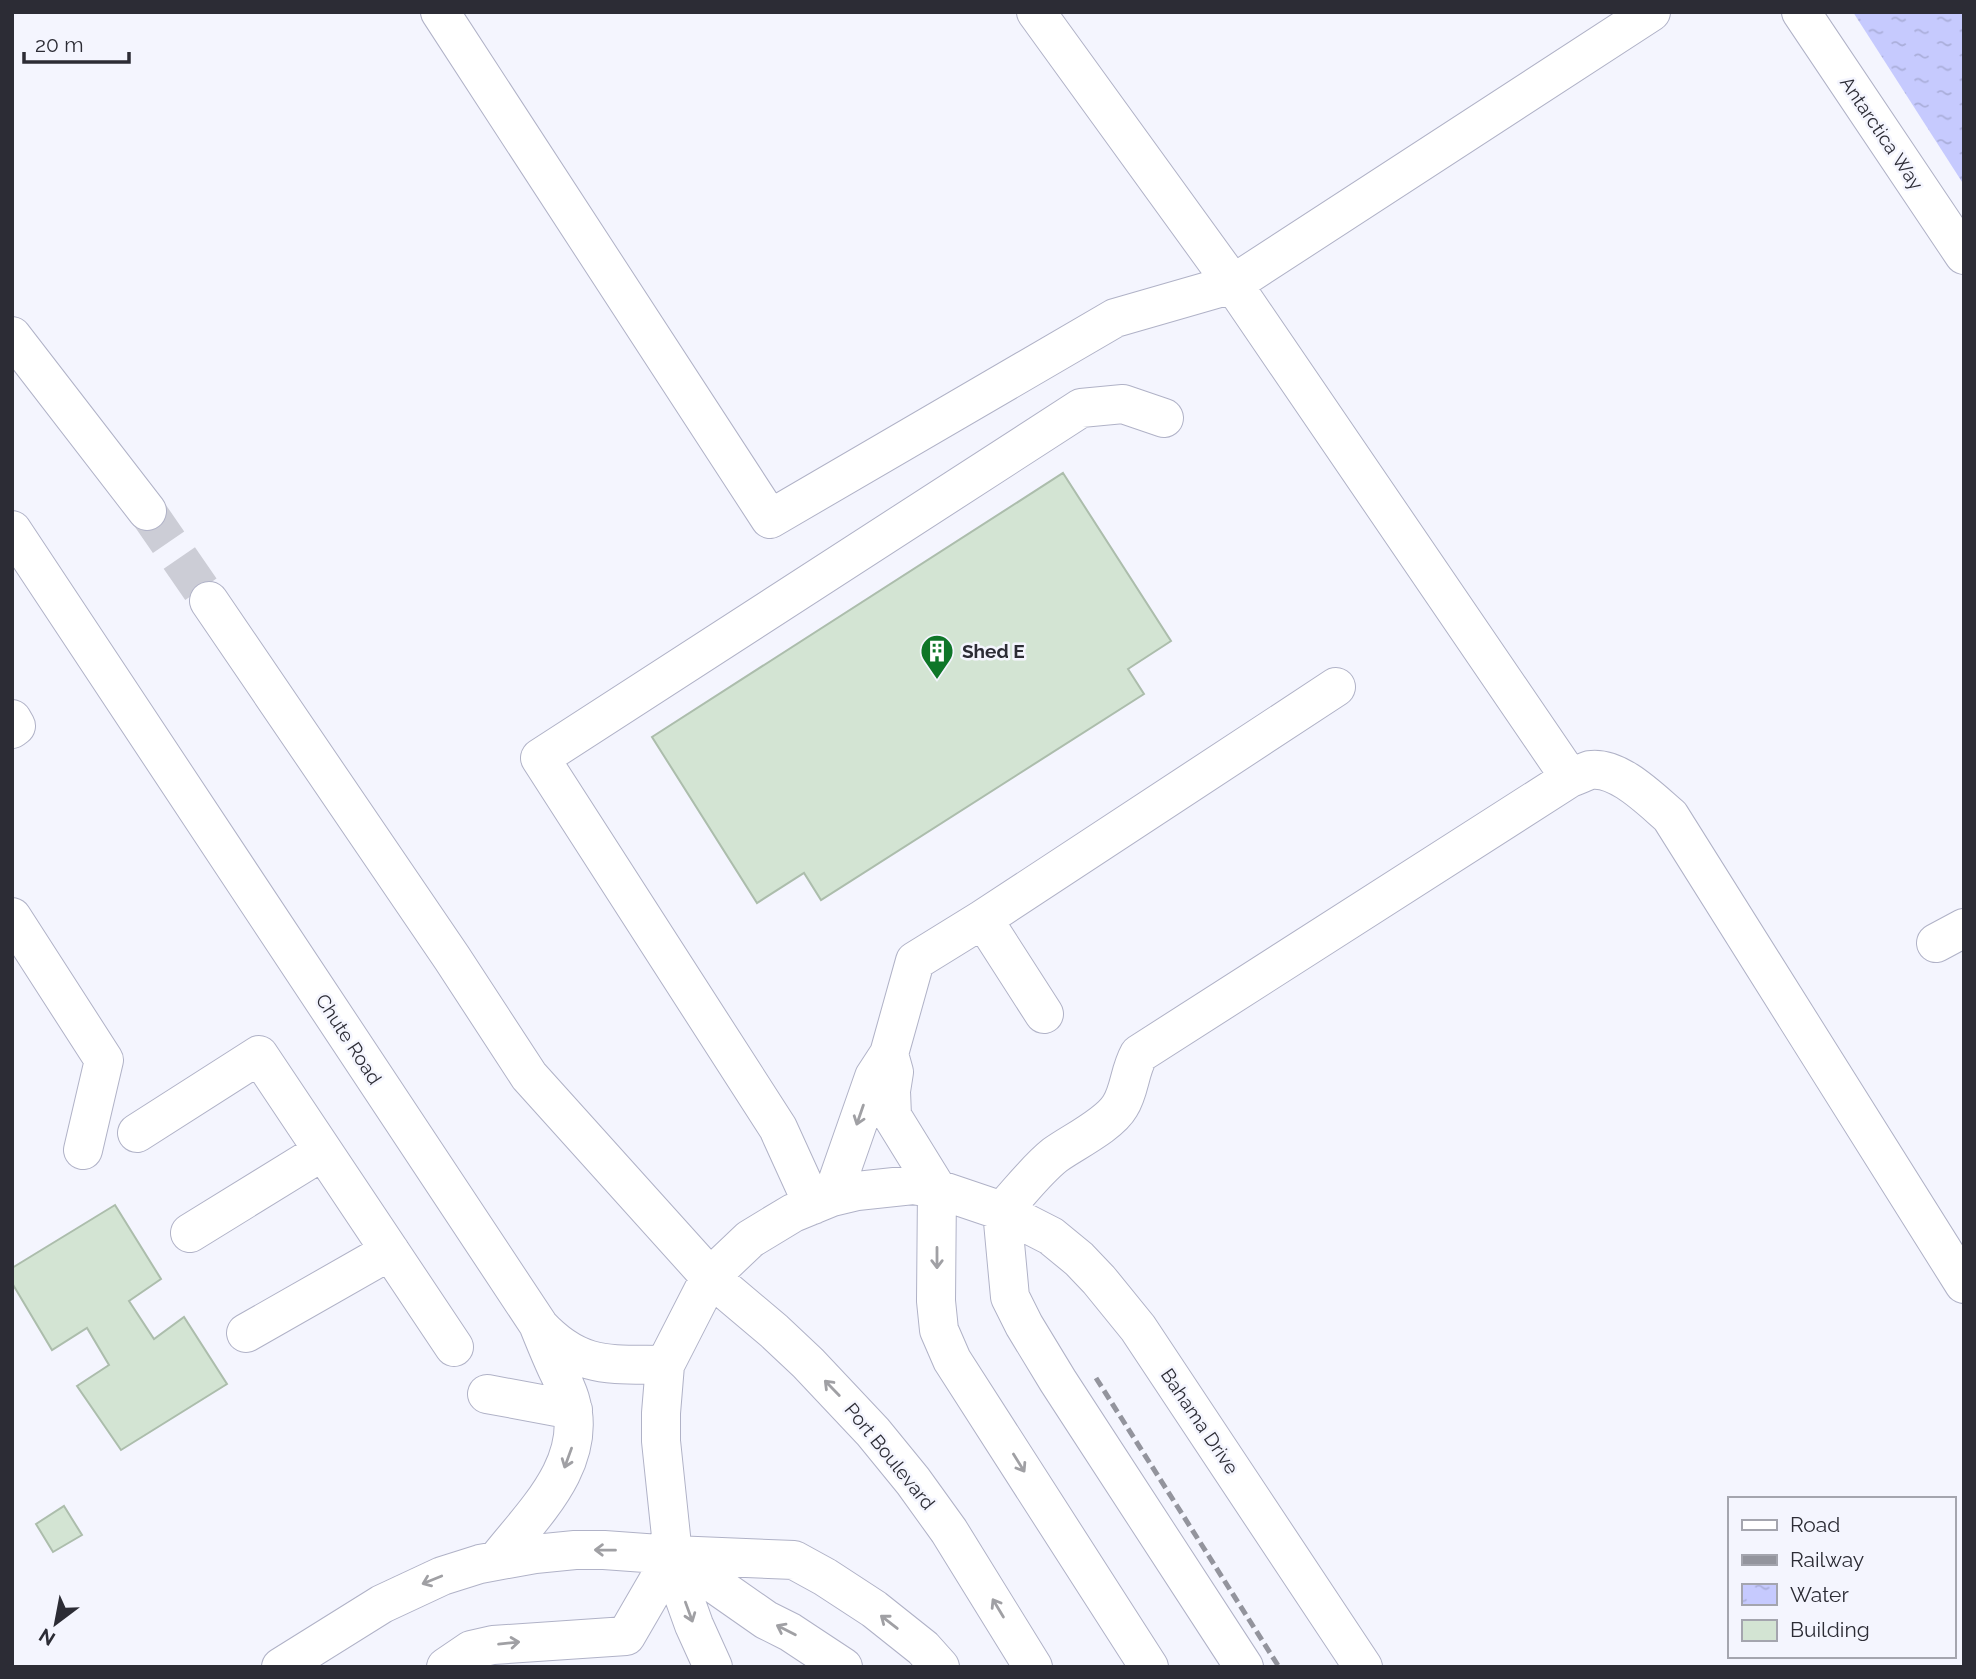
<svg xmlns="http://www.w3.org/2000/svg" width="1976" height="1679" viewBox="0 0 1976 1679" font-family="Raleway,sans-serif">
  <defs>
    <pattern id="water-ripples" width="26" height="14" patternUnits="userSpaceOnUse" patternTransform="scale(1.75)"><rect width="26" height="14" fill="#c6cafe"/><path d="M2 4q2-2 4 0t4 0M15 11q2-2 4 0t4 0" fill="none" stroke="#aaaeda"/></pattern>
  </defs>
  <rect width="100%" height="100%" fill="#f4f5fe"/>
  <path fill="url(#water-ripples)" d="M1853 12H1964V185Z"/>
  <path fill="#d3e4d3" stroke="#acbdac" stroke-width="2" d="M1063 473 1171 641 1128 669 1144 694 821 900 804 873 757 903 652 737Z
    M115 1205 161 1279 129 1301 154 1339 184 1317 227 1384 121 1450 77 1386 109 1365 87 1328 52 1350 12 1283V1268Z
    M64 1506 82 1535 53 1552 36 1524Z"/>
  <g fill="none" stroke-linecap="round" stroke-linejoin="round">
    <path stroke="#cccdd6" stroke-width="38" stroke-dasharray="38 19" stroke-linecap="butt" d="M147 511 209 601"/>
    <defs>
      <path id="minor" d="M440 12 770 519 1115 318 1233 284 1570 778
        M1036 12 1233 284 1651 12
        M1801 12 1964 255
        M12 336 147 511
        M12 530 538 1324C544 1339 550 1354 557 1369 562 1379 567 1389 570 1399 589 1463 533 1514 497 1560
        M209 601 452 958 529 1076 710 1277 774 1331 808 1363 873 1432 913 1481 949 1531 1033 1667
        M12 719 16 726 12 729
        M12 917 104 1060 83 1150
        M983 919 1336 687
        M1936 943 1964 928
        M889 1054 894 1072 891 1091 892 1116 937 1189 936 1301 939 1330 952 1360 1149 1667
        M137 1133 259 1055 454 1347
        M832 1197 874 1077 889 1054 915 961 983 919 1044 1014
        M813 1205 778 1128 540 758 1081 408 1123 404 1164 418
        M190 1233 323 1151
        M539 1326C580 1370 610 1364 665 1365
        M246 1333 390 1251
        M487 1394 573 1410
        M673 1555 766 1620 790 1632 843 1667
        M281 1667 382 1604 442 1576 480 1564 535 1554 575 1550H604L673 1555 794 1560 825 1577 874 1609 923 1648 940 1667
        M446 1667 471 1650 493 1645 626 1636 673 1555
        M713 1667 694 1625 684 1597 673 1555 661 1441V1413L665 1365 710 1277 750 1239 793 1213 832 1197 857 1191 913 1185 937 1189 1002 1211 1051 1236 1079 1259 1099 1280 1138 1328 1363 1667
        M1244 1667 1058 1381 1024 1325 1010 1297 1002 1211C1018 1194 1036 1170 1055 1155 1073 1142 1109 1125 1120 1106 1130 1090 1129 1072 1139 1054L1570 778C1576 776 1584 772 1590 770 1618 766 1650 799 1670 816L1964 1284"/>
    </defs>
    <use href="#minor" stroke="#b0b2c7" stroke-width="40"/>
    <use href="#minor" stroke="#fff" stroke-width="38"/>
    <path stroke="#93949d" stroke-width="5" stroke-dasharray="10 5" stroke-linecap="butt" d="M1096 1378 1279 1667"/>
  </g>
  <defs><path id="oneway-shaft" d="M-6 0H5M1.5-3L5.5 0L1.5 3" fill="none" stroke-width="1.6" stroke-linecap="round" stroke-linejoin="round" transform="scale(1.75)"/></defs>
  <g stroke="#a0a0a4">
    <use href="#oneway-shaft" transform="translate(860 1115) rotate(109)"/>
    <use href="#oneway-shaft" transform="translate(937 1258) rotate(90)"/>
    <use href="#oneway-shaft" transform="translate(832 1388) rotate(-134)"/>
    <use href="#oneway-shaft" transform="translate(568 1458) rotate(110)"/>
    <use href="#oneway-shaft" transform="translate(1019 1463) rotate(58)"/>
    <use href="#oneway-shaft" transform="translate(605 1550) rotate(-179)"/>
    <use href="#oneway-shaft" transform="translate(432 1580) rotate(158)"/>
    <use href="#oneway-shaft" transform="translate(998 1608) rotate(-121)"/>
    <use href="#oneway-shaft" transform="translate(689 1612) rotate(70)"/>
    <use href="#oneway-shaft" transform="translate(889 1622) rotate(-142)"/>
    <use href="#oneway-shaft" transform="translate(786 1630) rotate(-153)"/>
    <use href="#oneway-shaft" transform="translate(509 1643) rotate(-6)"/>
  </g>
  <defs>
    <symbol id="building-pin" viewBox="-11 -11 22 30"><path d="M0 17L-7.5 6A9.5 9.5 0 1 1 7.5 6Z" fill="#0e7628" stroke="#f4f5fe"/><path d="M-4-6H4V6H1V3H-1V6H-4ZM-2.5-4.3h1.7v1.8h-1.7ZM.8-4.3h1.7v1.8H.8ZM-2.5-1h1.7V.8h-1.7ZM.8-1h1.7V.8H.8Z" fill="#fff"/></symbol>
  </defs>
  <g fill-rule="evenodd">
    <use href="#building-pin" x="918" y="632" width="38" height="52"/>
  </g>
  <g text-anchor="middle" stroke-width="5" stroke-linejoin="round" paint-order="stroke">
    <g font-size="19" fill="#2c2c35" stroke="#f4f5fe">
      <text transform="translate(1882 133) rotate(56)" y="7">Antarctica Way</text>
      <text transform="translate(349 1039) rotate(57)" y="7">Chute Road</text>
      <text transform="translate(1200 1421) rotate(56)" y="7">Bahama Drive</text>
      <text transform="translate(890 1456) rotate(51)" y="7">Port Boulevard</text>
    </g>
    <g font-size="19" font-weight="bold" fill="#2c2c35" stroke="#f4f5fe" text-anchor="start">
      <text x="962" y="658">Shed E</text>
    </g>
  </g>
  <rect width="1976" height="1679" fill="none" stroke="#2c2c35" stroke-width="28"/>
  <rect x="1728" y="1497" width="228" height="161" fill="#f4f5fe" stroke="#a4a5ae" stroke-width="2"/>
  <rect x="1742" y="1520" width="35" height="10" fill="#ffffff" stroke="#a4a5ae" stroke-width="2"/>
  <text x="1790" y="1532" font-size="21" fill="#2c2c35">Road</text>
  <rect x="1742" y="1555" width="35" height="10" fill="#93949d" stroke="#a4a5ae" stroke-width="2"/>
  <text x="1790" y="1567" font-size="21" fill="#2c2c35">Railway</text>
  <rect x="1742" y="1584" width="35" height="21" fill="url(#water-ripples)" stroke="#a4a5ae" stroke-width="2"/>
  <text x="1790" y="1602" font-size="21" fill="#2c2c35">Water</text>
  <rect x="1742" y="1620" width="35" height="21" fill="#d3e4d3" stroke="#a4a5ae" stroke-width="2"/>
  <text x="1790" y="1637" font-size="21" fill="#2c2c35">Building</text>
  <g transform="translate(56 1623) rotate(212)" stroke="#f4f5fe" stroke-width="5" paint-order="stroke">
  <path d="M0-5L12 26L0 18L-12 26Z" fill="#2c2c35"/>
  <text y="-10" font-size="19" font-weight="bold" text-anchor="middle" fill="#2c2c35">N</text>
  </g>
  <path d="M24 52v10h105v-10" fill="none" stroke="#2c2c35" stroke-width="3.5"/>
  <text x="35" y="52" font-size="21" fill="#2c2c35" stroke="#f4f5fe" stroke-width="5" paint-order="stroke">20 m</text>
</svg>
